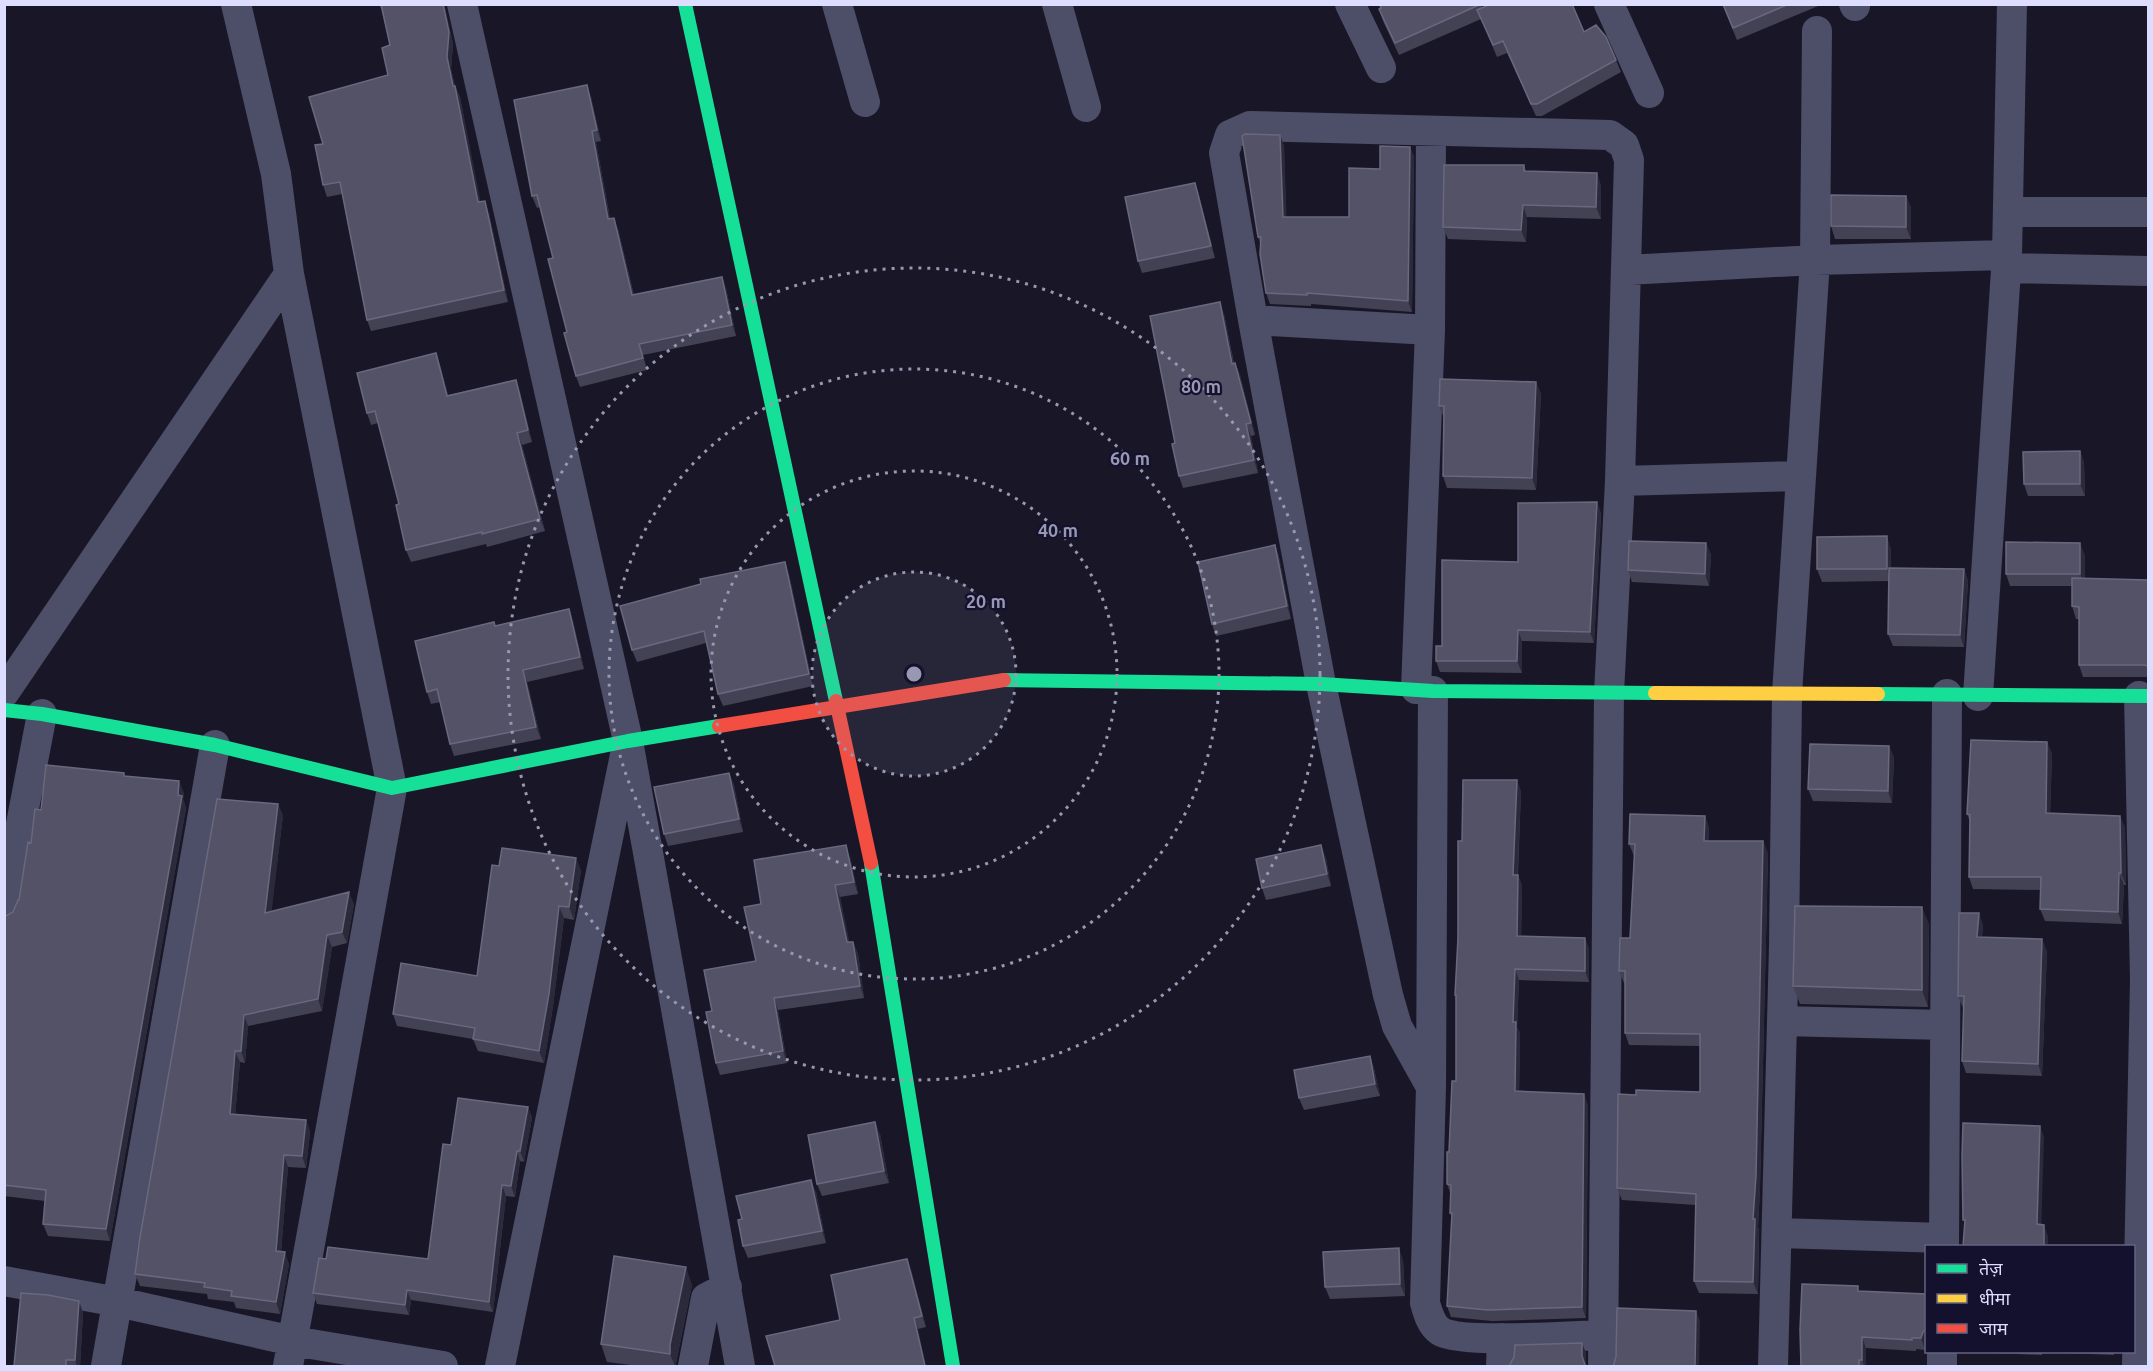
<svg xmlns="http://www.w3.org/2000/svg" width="2153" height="1371" viewBox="0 0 2153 1371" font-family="Ubuntu,'Noto Sans Devanagari',sans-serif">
  <rect width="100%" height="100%" fill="#191727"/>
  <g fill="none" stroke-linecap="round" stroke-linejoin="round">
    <path stroke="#4d4e67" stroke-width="30" d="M236 4 276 174 289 274 392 788 288 1366
      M462 4 628 741 740 1366
      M837 4 865 102
      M1057 4 1086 107
      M1350 4 1381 68
      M1609 4 1649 93
      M1854 4 1855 6
      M2009 212H2148
      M2006 268 2148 271
      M1626 270 1815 260 2007 255 2012 4
      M1253 320 1224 153 1230 135 1250 126 1610 135 1624 145 1629 160 1620 481
      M1430 330 1253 320 1321 684 1388 995 1397 1026 1431 1087
      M1416 689 1430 330 1431 132
      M1433 691 1431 1087 1425 1303C1428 1313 1431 1325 1440 1331 1459 1344 1573 1336 1602 1335
      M4 693 289 274
      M1978 696 2007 255
      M2139 696 2145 979H2148
      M4 913 42 714
      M1782 1021 1945 1025
      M1777 1233 1944 1238
      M1944 1246 1947 694
      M4 1281 118 1302 293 1341 443 1366
      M106 1366 215 745
      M500 1366 625 755
      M693 1366 706 1298 727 1287
      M1501 1366 1502 1338
      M1603 1366 1609 693 1620 481 1800 476
      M1773 1366 1784 946 1787 694 1815 260 1817 31
      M1942 1366V1352
      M2137 1366 2145 979"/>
    <path stroke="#16e098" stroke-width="14" d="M685 4 836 701
      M1004 680 1321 684 1433 691 1655 693
      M1878 694 2148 696
      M4 710 42 714 215 745 392 788 628 741 719 726
      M871 863 953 1366"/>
    <path stroke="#ffcf43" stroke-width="14" d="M1655 693 1878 694"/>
    <path stroke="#f24e42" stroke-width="14" d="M836 701 871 863
      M719 726 1004 680"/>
  </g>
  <path fill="#434255" d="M378 4H445V8L453 44 451 69 455 86 460 97 480 202 489 213 508 302 371 331 367 320 342 194 327 197 323 185V144L388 75 390 45 381 8Z
    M1378 4H1481L1482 8 1584 32 1616 60 1621 72 1542 116H1536L1507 53 1497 57 1481 19 1399 55 1383 21 1379 9 1380 8Z
    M1722 4H1823L1737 40Z
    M591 97 601 141 596 142 610 218 618 229 634 295 726 288 736 336 643 355 647 370 580 387 576 376 553 258 540 207 537 208 532 196Z
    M1280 135 1284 146 1286 217H1349L1380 169 1410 147 1414 157 1412 312 1311 304V306L1270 304 1266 293 1261 246 1258 237Z
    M1524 165 1526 171 1601 185V219L1527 217 1526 242 1448 239 1443 227Z
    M1195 183 1199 195 1215 258 1142 273 1138 261Z
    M1906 196 1911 208V239H1835L1831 226Z
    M1224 314 1234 363H1235L1240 375 1255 435 1251 436 1258 473 1183 488 1179 476 1175 443Z
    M440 365 448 395 516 380 520 392 532 442 522 445 545 531 487 547 486 544 411 562 406 550 399 504 378 423 371 425 367 413Z
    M1536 382 1541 394 1536 490 1447 488 1443 476 1444 418 1439 406Z
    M2080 451 2084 463 2085 496H2028L2024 484Z
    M1597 502 1601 514 1594 643 1522 641V673L1440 672 1436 661 1442 646 1518 562Z
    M1706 543 1711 555 1709 586 1632 582 1628 570Z
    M1275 545 1279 557 1291 619 1216 636 1212 624Z
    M1891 549V568L1964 569 1968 581 1964 647 1893 646 1888 634 1889 581 1822 582 1817 569Z
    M2085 555V578L2148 580V677H2083L2079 665V619H2076L2072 606V586H2010L2006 574Z
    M789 574 813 686 723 706 718 694 706 643 637 662 632 650Z
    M569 609 573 621 584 669 527 682 541 739 454 756 450 744 440 702 431 704 427 692 495 626Z
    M2047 742 2052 754 2050 813 2120 816 2125 828 2126 885H2124L2122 924 2045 921 2040 909 2041 890 1973 889 1969 877 1970 822 1967 814Z
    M1889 746 1894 758 1892 803 1813 801 1808 789Z
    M124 773 125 777 184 793 183 799 186 808 110 1241 48 1236 43 1224 45 1201 4 1196V917L13 912 19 900 41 810Z
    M729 773 734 785 743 832 668 846 664 834Z
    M1521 791 1518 875 1522 886 1521 936 1585 938 1589 949V982L1519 980 1517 1027 1520 1033 1519 1091 1588 1105 1586 1318 1492 1321 1451 1317 1447 1306 1452 1217 1450 1213 1451 1195 1447 1184 1456 1081V1000L1455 995 1462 841Z
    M283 815 271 912 354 904 347 943 332 947 322 1011 248 1026 245 1063 240 1062 235 1115 306 1120 310 1132 306 1168 288 1167 281 1252 289 1264 280 1314 236 1308 234 1302 208 1299 207 1294 140 1286 135 1274Z
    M1705 816 1709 828V841H1763L1768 854 1760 1188 1758 1227 1759 1231 1758 1294 1699 1293 1694 1281 1696 1205 1622 1200 1617 1188 1636 1095 1700 1092V1046L1629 1045 1625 1033V983H1624L1619 971 1630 938 1634 856 1629 844Z
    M850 857 858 894 840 897 849 942H853L858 954 864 998 778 1010 787 1063 720 1075 716 1063 712 1011 756 961 761 904Z
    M1326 858 1331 886 1266 900 1262 888Z
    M499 866 581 870 574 920 564 918 553 1006 544 1063 478 1051 473 1039 397 1026 393 1014 477 976Z
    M1929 924 1928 1007 1800 1004 1793 986Z
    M1983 925 1982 937 2047 951 2042 1076 1966 1073 1962 1061 1964 1008H1963L1958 996Z
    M1370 1056 1374 1068 1380 1096 1304 1110 1299 1098Z
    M528 1107 532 1118 524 1162 520 1161 515 1197 506 1196 493 1312 411 1300 409 1315 317 1304 313 1293 326 1259H428L451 1145Z
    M880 1134 889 1183 822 1196 817 1184Z
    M816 1192 826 1243 748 1258 743 1246 742 1219Z
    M1403 1260 1405 1296 1330 1299 1325 1287Z
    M911 1270 926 1327 918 1329 840 1320Z
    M692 1285 676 1363V1366H639L607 1362 601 1344Z
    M1860 1291 1926 1294 1925 1350 1916 1349V1351L1866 1348V1366H1801Z
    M79 1301 83 1313 80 1366H14Z
    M1969 1352H2042V1355Z
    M2043 1352H2114V1355Z"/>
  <path fill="#2b2a3b" d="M443 4H445V8L453 44 451 69 457 98 453 86 447 57Z
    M587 85 591 97 601 141 597 130Z
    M455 86 460 97 483 214 478 202Z
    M592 131 596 142 612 230 608 219Z
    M1280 135 1284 146 1287 228 1283 217Z
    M1410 147 1414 157 1412 312 1408 301Z
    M1597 173 1601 185V219L1596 207Z
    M1195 183 1199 195 1215 258 1211 246Z
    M1906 196 1911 208V239L1906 227Z
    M485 201 489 213 508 302 504 290Z
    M1523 205 1527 217 1526 242 1521 230Z
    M614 218 618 229 636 306 632 295Z
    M722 277 726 288 736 336 732 325Z
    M1220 302 1224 314 1236 376 1232 364Z
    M436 353 440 365 451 408 447 396Z
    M1235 363 1240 375 1255 435 1251 423Z
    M516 380 520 392 532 442 528 430Z
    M1536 382 1541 394 1536 490 1532 478Z
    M1246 424 1251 436 1258 473 1254 460Z
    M517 433 522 445 545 531 540 519Z
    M2080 451 2084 463 2085 496 2080 484Z
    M1597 502 1601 514 1594 643 1590 632Z
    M1887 536 1891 549V581L1887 569Z
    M1706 543 1711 555 1709 586 1705 574Z
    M2080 543 2085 555V586L2080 574Z
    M1275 545 1279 557 1291 619 1287 606Z
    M785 562 789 574 813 686 809 674Z
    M1964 569 1968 581 1964 647 1960 635Z
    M569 609 573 621 584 669 580 657Z
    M1518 630 1522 641V673L1517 661Z
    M523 670 527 682 541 739 536 727Z
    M2047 742 2052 754 2050 825 2046 813Z
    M1889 746 1894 758 1892 803 1888 791Z
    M729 773 734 785 743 832 739 819Z
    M1517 780 1521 791 1517 886 1513 875Z
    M179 781 184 793 183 799 186 808 110 1241 106 1229 178 795Z
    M278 804 283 815 270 925 265 913Z
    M1705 816 1709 828V854L1704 841Z
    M2120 816 2125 828 2126 885 2121 873Z
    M1763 841 1768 854 1760 1188 1758 1227 1759 1231 1758 1294 1753 1282V1219Z
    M846 845 850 857 858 894 854 882Z
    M1321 845 1326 858 1331 886 1327 874Z
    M576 858 581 870 574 920 569 907Z
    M2119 873 2124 885 2122 924 2118 912Z
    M1518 875 1522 886 1521 947 1517 936Z
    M835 885 840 897 852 954 847 942Z
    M349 892 354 904 347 943 342 932Z
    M559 906 564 918 553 1006 544 1063 539 1051Z
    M1922 907 1929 924 1928 1007 1922 990Z
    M1979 913 1983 925 1981 949 1977 937Z
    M327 935 332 947 322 1011 318 999Z
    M1585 938 1589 949V982L1585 971Z
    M2042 939 2047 951 2042 1076 2038 1064Z
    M853 942 858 954 864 998 860 986Z
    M1515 969 1519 980 1517 1027 1520 1033 1519 1101 1515 1091 1513 1022Z
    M774 998 778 1010 787 1063 783 1051Z
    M244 1015 248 1026 245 1063 241 1051Z
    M235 1051 240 1062 234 1126 230 1114Z
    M1370 1056 1374 1068 1380 1096 1375 1084Z
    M1584 1094 1588 1105 1586 1318 1582 1307Z
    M528 1107 532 1118 524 1162 520 1151Z
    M306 1120 310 1132 306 1168 302 1156Z
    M875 1122 880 1134 889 1183 884 1171Z
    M2040 1126 2044 1137 2041 1236 2037 1224Z
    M517 1151 520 1161 515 1197 511 1186Z
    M284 1155 288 1167 280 1263 276 1251Z
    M811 1180 816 1192 826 1243 822 1231Z
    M502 1185 506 1196 493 1312 489 1302Z
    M2044 1225 2048 1236V1246H2044Z
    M1399 1248 1403 1260 1405 1296 1400 1284Z
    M285 1252 289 1264 280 1314 276 1302Z
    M907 1259 911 1270 926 1327 922 1316Z
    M686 1267 692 1285 676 1363V1366H675L670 1354V1345Z
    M407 1290 411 1300 409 1315 405 1305Z
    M79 1301 83 1313 80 1366H77L75 1360Z
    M1696 1311 1700 1321 1699 1366H1695Z
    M914 1318 918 1329 926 1366H925Z
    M1926 1329V1346L1925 1350 1921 1338 1923 1332Z
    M1862 1337 1866 1348V1366H1864L1862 1360Z
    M1582 1343 1586 1353V1366L1582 1356Z"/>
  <path fill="#535267" stroke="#69687f" stroke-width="1.5" d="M381 4H443L449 32 447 57 453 86H455L478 202 485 201 504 290 367 320 340 182 323 185 315 145 323 144 309 97 388 75 382 48 390 45Z
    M1380 4H1481L1395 43 1379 9 1381 8Z
    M1491 4H1572L1584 32 1596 25 1606 37 1616 60 1537 104H1531L1503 41 1493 45 1477 10Z
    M1723 4H1789L1733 28Z
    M587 85 597 130 592 131 608 219 614 218 632 295 722 277 732 325 639 344 643 358 576 376 564 333 567 332 548 259 553 258 537 195 532 196 514 100Z
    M1245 134 1280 135 1283 217H1349V168L1380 169V146L1410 147 1408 301 1307 293V295L1266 293 1260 254 1261 237H1258L1242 136Z
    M1444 165H1524V171L1597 173 1596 207 1523 205 1521 230 1443 227Z
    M1195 183 1211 246 1138 261 1125 197Z
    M1831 195 1906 196V227L1831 226Z
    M1220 302 1232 364 1235 363 1251 423 1246 424 1254 460 1179 476 1172 444 1175 443 1150 316Z
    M436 353 447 396 516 380 528 430 517 433 540 519 482 534V532L406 550 396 505 399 504 375 411 367 413 357 373Z
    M1440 379 1536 382 1532 478 1443 476 1444 406H1439Z
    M2080 451V484H2024L2023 452Z
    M1597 502 1590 632 1518 630 1517 661H1436V646H1442V560L1518 562V503Z
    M1887 536V569H1817V537Z
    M1629 541 1706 543 1705 574 1628 570Z
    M2006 542 2080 543V574H2006Z
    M1275 545 1287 606 1212 624 1198 562Z
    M785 562 809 674 718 694 704 631 632 650 620 606 701 584 700 579Z
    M1889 568 1964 569 1960 635 1888 634Z
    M2072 578 2148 580V666L2144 665H2079V607L2072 606Z
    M569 609 580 657 523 670 536 727 450 744 437 689 427 692 415 641 494 622 495 626Z
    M1971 740 2047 742 2046 813 2120 816 2121 873H2119L2118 912 2040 909 2041 877H1969L1970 815 1967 814Z
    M1810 744 1889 746 1888 791 1808 789Z
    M46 765 124 773V776L179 781 178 795 182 796 106 1229 43 1224 46 1190 4 1185V917L13 912 18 900H19L28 842 31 843 35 809 41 810Z
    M729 773 739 819 664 834 654 787Z
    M1463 780H1517L1513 875H1518L1517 936 1585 938V971L1515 969 1513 1022H1516L1515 1091 1584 1094 1582 1307 1488 1310 1447 1306 1452 1213H1450L1451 1185 1447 1184V1152H1449L1452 1081H1456V995H1455L1458 938V841H1462Z
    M217 799 278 804 265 913 349 892 342 932 327 935 318 999 244 1015 241 1051H235L230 1114 306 1120 302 1156 284 1155 276 1251 285 1252 276 1302 231 1296 232 1291 204 1287 205 1283 135 1274 140 1237Z
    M1630 814 1705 816 1704 841H1763L1756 1176 1753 1219H1755L1753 1282 1694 1281 1696 1194 1617 1188 1618 1094 1636 1095V1090L1700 1092V1034L1625 1033V971H1619L1620 938H1630L1635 844H1629Z
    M846 845 854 882 835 885 847 942H853L860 986 774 998 783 1051 716 1063 706 1012 712 1011 704 970 756 961 744 907 761 904 754 860Z
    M1321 845 1327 874 1262 888 1256 859Z
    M502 848 576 858 569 907 559 906 549 994 539 1051 473 1039 475 1028 393 1014 401 963 477 976 492 865 499 866Z
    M1795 906 1922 907V990L1793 986Z
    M1959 913H1979L1977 937 2042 939 2038 1064 1962 1061 1964 996H1958Z
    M1370 1056 1375 1084 1299 1098 1294 1070Z
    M458 1098 528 1107 520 1151H517L511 1186 502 1185 489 1302 407 1290 405 1305 313 1293 319 1258 326 1259 328 1247 428 1259 443 1144 451 1145Z
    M875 1122 884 1171 817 1184 808 1135Z
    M1963 1123 2040 1126 2037 1224 2044 1225V1246H1963L1965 1220H1963L1962 1156Z
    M811 1180 822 1231 743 1246 738 1220 742 1219 736 1196Z
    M1399 1248 1400 1284 1325 1287 1323 1252Z
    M614 1256 686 1267 670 1345V1354L601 1344Z
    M907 1259 922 1316 914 1318 925 1366H775L766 1336 840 1320 831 1275Z
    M1802 1284 1858 1286V1291L1926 1294V1329L1923 1332 1921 1338H1912V1340L1862 1337V1360H1859V1366H1801L1800 1330Z
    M21 1293 48 1295 79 1301 75 1360H66V1366H14Z
    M1617 1308 1696 1311 1695 1366H1612L1614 1364 1616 1356Z
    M1582 1343V1356L1585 1365 1587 1366H1509L1514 1357 1515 1345Z"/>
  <circle cx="914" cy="674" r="102" fill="#9898b3" fill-opacity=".12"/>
  <g fill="none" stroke="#9898b3" stroke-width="3" stroke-dasharray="3 6">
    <circle cx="914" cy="674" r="102"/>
    <circle cx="914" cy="674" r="203"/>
    <circle cx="914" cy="674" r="305"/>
    <circle cx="914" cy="674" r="406"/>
  </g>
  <circle cx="914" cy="674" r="9" fill="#9898b3" stroke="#13112d" stroke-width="3"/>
  <g font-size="18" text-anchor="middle" font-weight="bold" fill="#9898b3" stroke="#13112d" stroke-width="4.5" stroke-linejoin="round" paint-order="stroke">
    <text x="1201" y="393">80 m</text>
    <text x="1130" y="465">60 m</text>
    <text x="1058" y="537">40 m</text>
    <text x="986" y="608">20 m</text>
  </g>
  <rect width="2153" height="1371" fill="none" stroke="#ddddff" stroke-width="12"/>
  <rect x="1925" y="1245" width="210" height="108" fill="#13112d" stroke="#646381" stroke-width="1.5"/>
  <rect x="1937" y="1264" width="30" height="9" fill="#16e098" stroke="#646381" stroke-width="1.5"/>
  <text x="1979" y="1275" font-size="18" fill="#ddddff">तेज़</text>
  <rect x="1937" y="1294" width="30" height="9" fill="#ffcf43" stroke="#646381" stroke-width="1.5"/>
  <text x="1979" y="1305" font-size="18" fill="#ddddff">धीमा</text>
  <rect x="1937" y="1324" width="30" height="9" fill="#f24e42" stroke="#646381" stroke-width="1.5"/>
  <text x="1979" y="1335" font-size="18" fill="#ddddff">जाम</text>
</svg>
